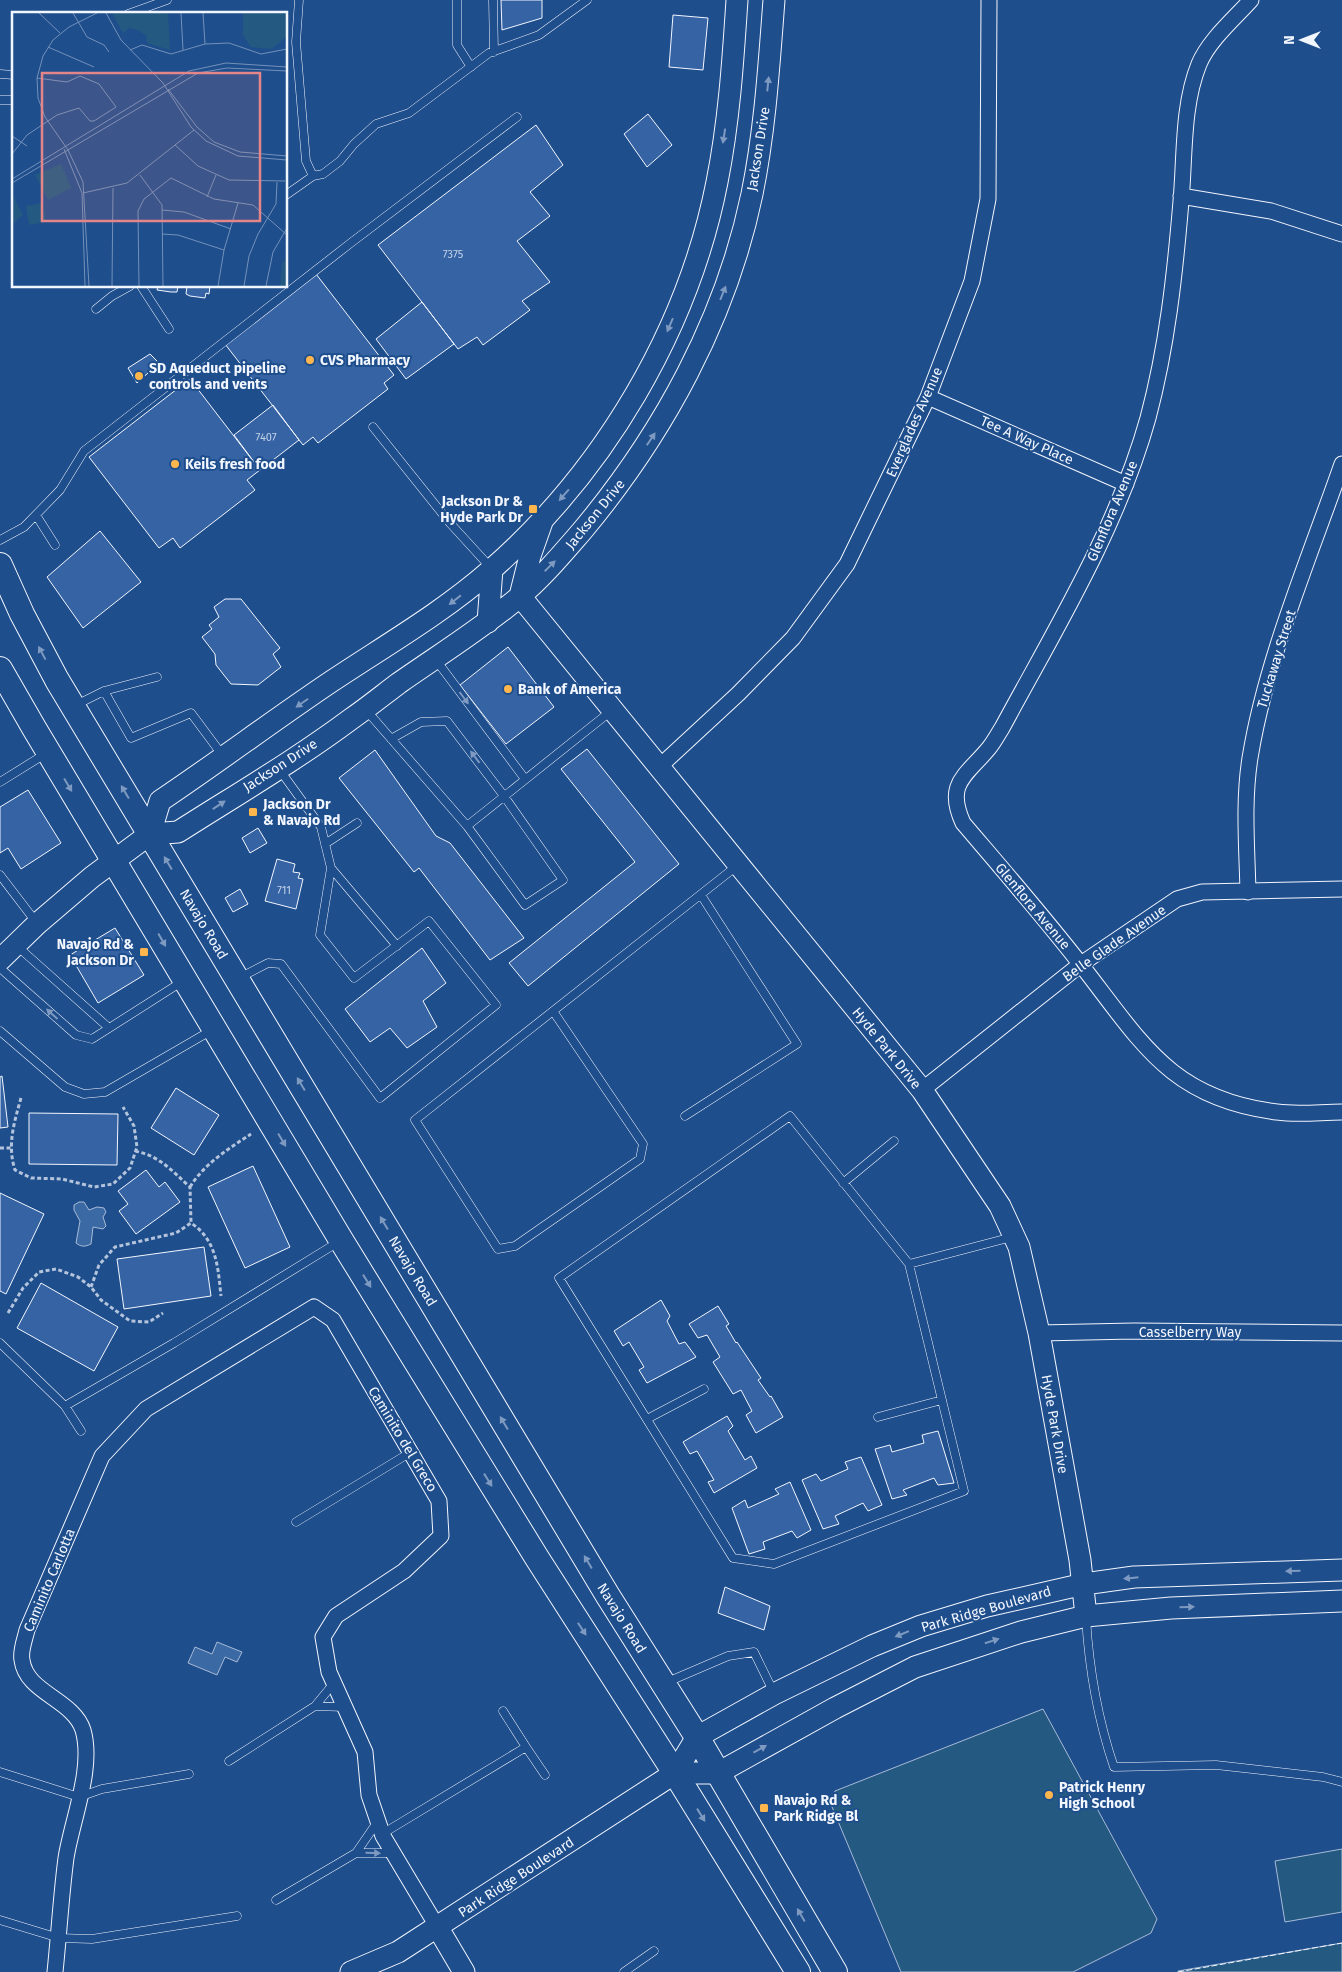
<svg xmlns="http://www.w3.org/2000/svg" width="1342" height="1972" viewBox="0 0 1342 1972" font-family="'Fira Sans',sans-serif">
  <rect width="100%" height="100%" fill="#1f4e8c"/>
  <path fill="#245a82" stroke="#a8bbd7" d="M1043 1709 1157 1919 1151 1933 1073 1972H901L830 1802 835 1791Z
    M1342 1849V1912L1285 1922 1275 1861Z
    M1342 1943V1972H1178V1971Z"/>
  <path fill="#3b69a3" stroke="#a8bbd7" d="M79 1202H84L89 1210 97 1207 104 1208 106 1212 103 1217 106 1226 103 1229 93 1227 91 1244C85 1247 81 1247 76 1243L80 1221 74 1210V1205Z
    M217 1642 242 1652 237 1662 225 1657 217 1675 188 1663 195 1647 212 1654Z"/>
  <path fill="#3563a3" stroke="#f2f6ff" d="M501 0H542V18L502 30Z
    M673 15 708 18 703 70 669 67Z
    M648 114 672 145 647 167 624 134Z
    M536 125 563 165 530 192 550 216 517 241 550 282 522 301 530 310 483 345 477 337 458 349 378 245Z
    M316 274 394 375 384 383 388 389 318 443 313 437 303 445 225 344Z
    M158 286H178L177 292H171L157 290Z
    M187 286H210L209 294 206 293 205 298 190 296 186 294Z
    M422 302 454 344 406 379 376 339Z
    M150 354 159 363 137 383 128 368Z
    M190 379 260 470 247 480 255 490 180 548 173 538 159 548 89 457Z
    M273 405 299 440 260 470 234 435Z
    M100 531 141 582 83 628 47 577Z
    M225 599H241L280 648 273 654 281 667 258 685 231 684 216 665 215 654 202 637 212 629 209 625 219 617 214 607Z
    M508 647 554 707 506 744 460 685Z
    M587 749 679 864 528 986 509 963 635 862 561 769Z
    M375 750 436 836 450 843 524 938 490 960 419 868 414 872 339 778Z
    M28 790 61 843 21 869 8 848 0 853V807Z
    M258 828 267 843 250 853 242 838Z
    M277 859 295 864 293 872 300 873 298 878 303 879 296 909 265 901Z
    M240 889 248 904 233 912 225 898Z
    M115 928 144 975 98 1003 70 955Z
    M422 948 446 983 423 1001 437 1027 407 1048 390 1028 370 1042 345 1009Z
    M2 1076 8 1127 0 1128V1077Z
    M176 1088 219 1115 194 1155 151 1128Z
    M29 1113 118 1114 117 1165 29 1164Z
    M253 1166 290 1247 245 1268 208 1187Z
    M146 1170 159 1187 165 1182 180 1202 136 1234 119 1211 128 1204 118 1191Z
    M0 1193 44 1214 6 1294 0 1291Z
    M204 1247 211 1296 124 1309 117 1259Z
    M41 1283 118 1327 94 1371 17 1328Z
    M661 1300 670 1316 667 1321 679 1344 685 1342 696 1357 647 1383 639 1370 644 1367 629 1342 623 1346 614 1331Z
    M718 1306 729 1324 726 1326 736 1343 737 1342 761 1378 758 1380 770 1397 771 1396 783 1417 756 1433 746 1415 752 1411 741 1390 733 1394 713 1362 720 1357 707 1335 698 1338 689 1324Z
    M727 1416 733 1426 728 1431 745 1460 751 1456 757 1468 714 1493 708 1482 714 1480 697 1451 690 1454 683 1442Z
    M938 1431 954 1483 938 1485 934 1478 903 1490 907 1495 892 1499 875 1449 890 1445 892 1452 924 1443 922 1435Z
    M861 1457 882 1505 868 1511 863 1503 835 1516 839 1524 823 1529 802 1480 816 1474 821 1481 848 1469 845 1462Z
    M790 1482 811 1530 797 1538 792 1531 763 1542 765 1549 749 1554 732 1508 745 1500 748 1508 779 1494 775 1489Z
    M725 1587 770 1606 764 1630 718 1613Z"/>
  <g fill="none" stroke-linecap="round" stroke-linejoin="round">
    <defs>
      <path id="lane" d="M299 0 296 42 306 161 313 176
        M457 0V45L471 67
        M493 0 494 52
        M128 14 167 0
        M0 74 14 75
        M0 100H14
        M286 195 313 176 323 174 340 161 354 144 376 124 409 113 489 53 539 35 587 0
        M141 286 169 329
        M96 309 112 296 130 286
        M373 427 449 522 491 568
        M36 515 55 545
        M0 540 24 527 60 490 84 451 352 242 517 117
        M436 660 525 779
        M104 691 157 677
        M76 705 104 691 131 738 191 713 223 756
        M366 710 467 826
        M391 739 421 722 447 721 504 796 563 880 525 905 467 826 611 711
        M0 782 45 754
        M325 844 357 823
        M331 868 397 946
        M0 875 36 922
        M17 946 109 1028
        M0 968 76 1035 92 1039 183 981
        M239 978 268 963 281 964 380 1098 496 1005 429 921 354 978 320 935 331 868 321 827 279 769
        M553 1011 643 1144 640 1159 515 1246 498 1249 415 1120 738 865
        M0 1031 65 1087 84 1094 105 1092 212 1030
        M685 1116 797 1044 701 895
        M843 1183 894 1141
        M909 1264 964 1491 774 1564 733 1558 559 1278 790 1116 909 1264 1012 1237
        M0 1343 65 1406 174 1343 340 1241
        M65 1406 81 1431
        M878 1417 942 1400
        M647 1419 704 1389
        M296 1522 411 1452
        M1086 1618C1089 1667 1098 1720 1114 1767L1216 1765 1323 1777 1342 1782
        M334 1683 315 1706 345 1707
        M665 1683 728 1656 754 1652 774 1693
        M503 1711 526 1747
        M229 1761 315 1706
        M0 1772 79 1797 102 1789 189 1774
        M378 1821 356 1853H393
        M382 1834 526 1747 545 1775
        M276 1900 356 1853
        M0 1920 59 1938 92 1939 237 1916
        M624 1972 654 1951"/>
      <path id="street" d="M1251 0C1234 19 1209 40 1199 64 1182 106 1185 157 1181 201 1175 274 1167 347 1148 418 1117 529 1056 628 1002 728 998 734 994 742 989 748 966 776 945 783 963 823 1003 870 1044 917 1082 966 1142 1043 1171 1099 1277 1112 1298 1115 1321 1112 1342 1112
        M1181 196 1271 211 1342 234
        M928 397 1126 484
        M658 768 738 694 793 638 847 564 928 397 972 281 988 199 989 0
        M1248 892C1247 848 1243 802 1250 758 1266 659 1309 559 1342 464
        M922 1090 1081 964 1177 899 1202 892 1342 889
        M1039 1333 1134 1331 1342 1333
        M55 1972C59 1934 61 1896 66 1858 72 1820 94 1768 83 1730 73 1699 26 1693 22 1660 20 1651 25 1639 27 1630L102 1456 146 1409 314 1307 333 1320 439 1501 441 1536 404 1571 336 1616 323 1637 329 1672 365 1752 369 1795 383 1836 438 1928"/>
      <path id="secondary" d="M543 519 530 556 520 596 922 1090 1000 1206 1019 1247 1039 1333 1080 1560 1086 1616
        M488 622 492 569
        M150 834 160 801C218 762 274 720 332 681 386 645 442 613 491 570 604 471 688 330 717 182 729 122 733 61 737 0
        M0 960 37 924 92 877 150 834 178 832C236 795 296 760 351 719 367 708 383 695 399 683 439 655 481 629 518 598 542 578 562 554 582 531 663 434 726 319 752 194 765 130 769 65 774 0
        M675 1773H718L835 1708 915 1667 1021 1632 1086 1616 1171 1608 1342 1601
        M438 1928 464 1972
        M351 1972 398 1952 675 1773 697 1737 774 1694 872 1646 921 1626 987 1606 1084 1584 1134 1577 1342 1570"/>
      <path id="primary" d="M0 565 22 614 57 680 608 1596 697 1737 835 1972
        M0 669 34 728 341 1240 537 1558 675 1773 798 1972"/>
    </defs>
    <use href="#lane" stroke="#f2f6ff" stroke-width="9"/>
    <use href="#street" stroke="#f2f6ff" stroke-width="17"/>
    <use href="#secondary" stroke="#f2f6ff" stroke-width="23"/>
    <use href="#primary" stroke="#f2f6ff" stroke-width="26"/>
    <path stroke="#b3c4dc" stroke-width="3" stroke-dasharray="4 2.5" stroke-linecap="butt" d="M21 1098C14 1123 7 1145 15 1170L31 1178 62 1179 94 1187 113 1184 130 1168 137 1147 134 1126 123 1107
      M0 1148H11
      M135 1151C160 1156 172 1171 190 1187L191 1223
      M190 1187C204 1164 228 1149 251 1134
      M91 1287 99 1265 115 1247 176 1233 191 1223C217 1240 218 1268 221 1296
      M8 1313 23 1288 39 1272 56 1269 78 1277 91 1287 101 1300 130 1321 149 1322 163 1313"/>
    <use href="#lane" stroke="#1f4e8c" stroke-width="8"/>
    <use href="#street" stroke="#1f4e8c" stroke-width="15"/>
    <use href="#secondary" stroke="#1f4e8c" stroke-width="21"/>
    <use href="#primary" stroke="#1f4e8c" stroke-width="24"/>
    <path stroke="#f2f6ff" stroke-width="1" stroke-dasharray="6 2.5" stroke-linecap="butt" d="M1178 1972 1342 1943"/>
  </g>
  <defs><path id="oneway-solid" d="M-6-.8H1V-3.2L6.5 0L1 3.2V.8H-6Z" transform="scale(1.25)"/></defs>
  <g fill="#7e9ac0">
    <use href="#oneway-solid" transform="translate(768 84) rotate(-84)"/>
    <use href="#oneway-solid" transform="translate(724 136) rotate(99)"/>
    <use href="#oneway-solid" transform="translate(723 293) rotate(-68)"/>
    <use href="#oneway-solid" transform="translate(670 325) rotate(113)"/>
    <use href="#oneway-solid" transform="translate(651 439) rotate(-56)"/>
    <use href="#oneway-solid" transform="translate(564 495) rotate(131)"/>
    <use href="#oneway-solid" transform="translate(550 566) rotate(-45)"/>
    <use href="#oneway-solid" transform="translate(455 600) rotate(142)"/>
    <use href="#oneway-solid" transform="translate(42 653) rotate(-118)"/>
    <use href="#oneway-solid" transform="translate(464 698) rotate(53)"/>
    <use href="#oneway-solid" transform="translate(302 703) rotate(145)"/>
    <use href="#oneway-solid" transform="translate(475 757) rotate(-127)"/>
    <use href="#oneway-solid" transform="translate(68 785) rotate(59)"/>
    <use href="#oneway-solid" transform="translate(125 792) rotate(-121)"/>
    <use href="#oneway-solid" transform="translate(219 805) rotate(-33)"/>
    <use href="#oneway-solid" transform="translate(168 863) rotate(-121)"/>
    <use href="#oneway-solid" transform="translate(162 940) rotate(60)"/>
    <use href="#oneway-solid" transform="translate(52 1014) rotate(-138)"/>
    <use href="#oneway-solid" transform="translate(301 1084) rotate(-121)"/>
    <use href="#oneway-solid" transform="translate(282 1140) rotate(59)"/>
    <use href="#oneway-solid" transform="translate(384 1223) rotate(-121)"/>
    <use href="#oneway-solid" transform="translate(367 1281) rotate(58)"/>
    <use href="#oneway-solid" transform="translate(504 1423) rotate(-121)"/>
    <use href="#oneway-solid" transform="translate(488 1480) rotate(58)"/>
    <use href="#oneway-solid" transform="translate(588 1562) rotate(-121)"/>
    <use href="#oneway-solid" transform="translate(1293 1571) rotate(178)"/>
    <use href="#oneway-solid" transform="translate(1131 1578) rotate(174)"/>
    <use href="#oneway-solid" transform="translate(1187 1607) rotate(-2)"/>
    <use href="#oneway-solid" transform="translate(582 1629) rotate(57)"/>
    <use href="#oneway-solid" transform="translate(902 1634) rotate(158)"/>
    <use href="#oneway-solid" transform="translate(992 1641) rotate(-17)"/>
    <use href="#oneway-solid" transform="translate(760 1749) rotate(-29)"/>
    <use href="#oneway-solid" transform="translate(701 1815) rotate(58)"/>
    <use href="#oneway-solid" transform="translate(373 1853) rotate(1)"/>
    <use href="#oneway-solid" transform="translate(801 1915) rotate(-120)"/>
  </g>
  <g fill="#ffb74d" stroke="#1f4e8c" stroke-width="2">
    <circle cx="310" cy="360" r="5"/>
    <circle cx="139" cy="376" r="5"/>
    <circle cx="175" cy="464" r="5"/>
    <rect x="528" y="504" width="10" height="10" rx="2.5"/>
    <circle cx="508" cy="689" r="5"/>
    <rect x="248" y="807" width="10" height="10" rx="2.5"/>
    <rect x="139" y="947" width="10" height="10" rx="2.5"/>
    <circle cx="1049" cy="1795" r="5"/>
    <rect x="759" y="1803" width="10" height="10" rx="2.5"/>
  </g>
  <g text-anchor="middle" stroke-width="4" stroke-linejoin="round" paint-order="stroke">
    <g font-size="11" fill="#c3d1e8">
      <text x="453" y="258">7375</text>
      <text x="266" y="441">7407</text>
      <text x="284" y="894">711</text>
    </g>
    <g font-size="14" fill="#f2f6ff" stroke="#1f4e8c">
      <text transform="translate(758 149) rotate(-81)" y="5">Jackson Drive</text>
      <text transform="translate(914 422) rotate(-66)" y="5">Everglades Avenue</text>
      <text transform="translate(1027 440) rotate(24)" y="5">Tee A Way Place</text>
      <text transform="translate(1112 511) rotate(-67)" y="5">Glenflora Avenue</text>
      <text transform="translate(595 514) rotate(-51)" y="5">Jackson Drive</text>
      <text transform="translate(1276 659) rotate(-73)" y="5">Tuckaway Street</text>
      <text transform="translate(280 765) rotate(-33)" y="5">Jackson Drive</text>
      <text transform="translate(1033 906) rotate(50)" y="5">Glenflora Avenue</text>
      <text transform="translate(204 924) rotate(59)" y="5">Navajo Road</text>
      <text transform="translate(1114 943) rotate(-35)" y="5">Belle Glade Avenue</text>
      <text transform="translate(887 1048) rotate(51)" y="5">Hyde Park Drive</text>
      <text transform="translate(413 1271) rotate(59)" y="5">Navajo Road</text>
      <text x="1190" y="1337">Casselberry Way</text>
      <text transform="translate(1055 1424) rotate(80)" y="5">Hyde Park Drive</text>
      <text transform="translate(403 1439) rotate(59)" y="5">Caminito del Greco</text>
      <text transform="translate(49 1580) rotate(-67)" y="5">Caminito Carlotta</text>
      <text transform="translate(986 1609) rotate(-16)" y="5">Park Ridge Boulevard</text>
      <text transform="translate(622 1618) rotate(58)" y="5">Navajo Road</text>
      <text transform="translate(516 1877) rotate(-33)" y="5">Park Ridge Boulevard</text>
    </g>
    <g font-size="14" font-weight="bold" fill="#f2f6ff" stroke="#1f4e8c" text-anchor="start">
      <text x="320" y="365">CVS Pharmacy</text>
      <text x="149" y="373">SD Aqueduct pipeline<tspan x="149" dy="16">controls and vents</tspan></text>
      <text x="185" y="469">Keils fresh food</text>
      <text x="523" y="506" text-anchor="end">Jackson Dr &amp;<tspan x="523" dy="16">Hyde Park Dr</tspan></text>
      <text x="518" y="694">Bank of America</text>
      <text x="263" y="809">Jackson Dr<tspan x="263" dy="16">&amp; Navajo Rd</tspan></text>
      <text x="134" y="949" text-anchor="end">Navajo Rd &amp;<tspan x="134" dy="16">Jackson Dr</tspan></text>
      <text x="1059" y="1792">Patrick Henry<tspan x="1059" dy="16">High School</tspan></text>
      <text x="774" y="1805">Navajo Rd &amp;<tspan x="774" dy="16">Park Ridge Bl</tspan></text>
    </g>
  </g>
  <g transform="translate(12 12)">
    <rect width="275" height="275" fill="#1f4e8c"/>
    <path d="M100 1H156L158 38 135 31 134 23 125 18 118 16 111 21ZM231 1H275V24L260 37 239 35 231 23ZM49 152 59 176 36 188 23 163ZM0 182 11 203 0 213ZM30 191 34 210 17 213 14 194ZM275 246V274H268L270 251Z" fill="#245a82"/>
    <path fill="none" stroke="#7391ba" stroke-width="1" d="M27 1 48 21M61 1 75 25 92 33 97 40M94 1 109 28 151 71 179 115 194 129 226 144 275 148M169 1 171 38M191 1 193 32M36 35 82 55M118 38 130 33 159 42 193 32 217 31 249 42 275 37M156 77 185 115 202 130 228 140 275 144M0 124 15 134M163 133 186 154 217 168 273 169M52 137 70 181 73 274M0 142 15 123 45 103 67 96 78 109H82L104 95 87 72 68 64 55 70 25 66M128 163 150 193 151 274M0 167 177 59 214 51 275 55M0 171 186 61 215 56 275 59M71 181 115 171 182 118M195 185 204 163M150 198 172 200 219 217M150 222 166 223 212 238M77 274 71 170 56 138 33 105 26 86 25 66 31 44 41 28 57 15 85 1M100 274 101 176M127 274 126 199 132 187 159 166 202 187 241 193 275 223M206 274 212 238 226 191M232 274 237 244 246 222 264 192 265 170M254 274 261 240 275 216"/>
    <path fill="#e38589" fill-opacity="0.15" stroke="#e38589" stroke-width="2.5" d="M30 61H248V209H30Z"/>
    <rect width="275" height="275" fill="none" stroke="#f2f6ff" stroke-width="2.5"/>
  </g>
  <g transform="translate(1302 40) rotate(270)" stroke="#1f4e8c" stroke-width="4" paint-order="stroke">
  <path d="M0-4L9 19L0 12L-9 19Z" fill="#f2f6ff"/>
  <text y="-8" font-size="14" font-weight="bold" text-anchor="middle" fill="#f2f6ff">N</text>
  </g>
</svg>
